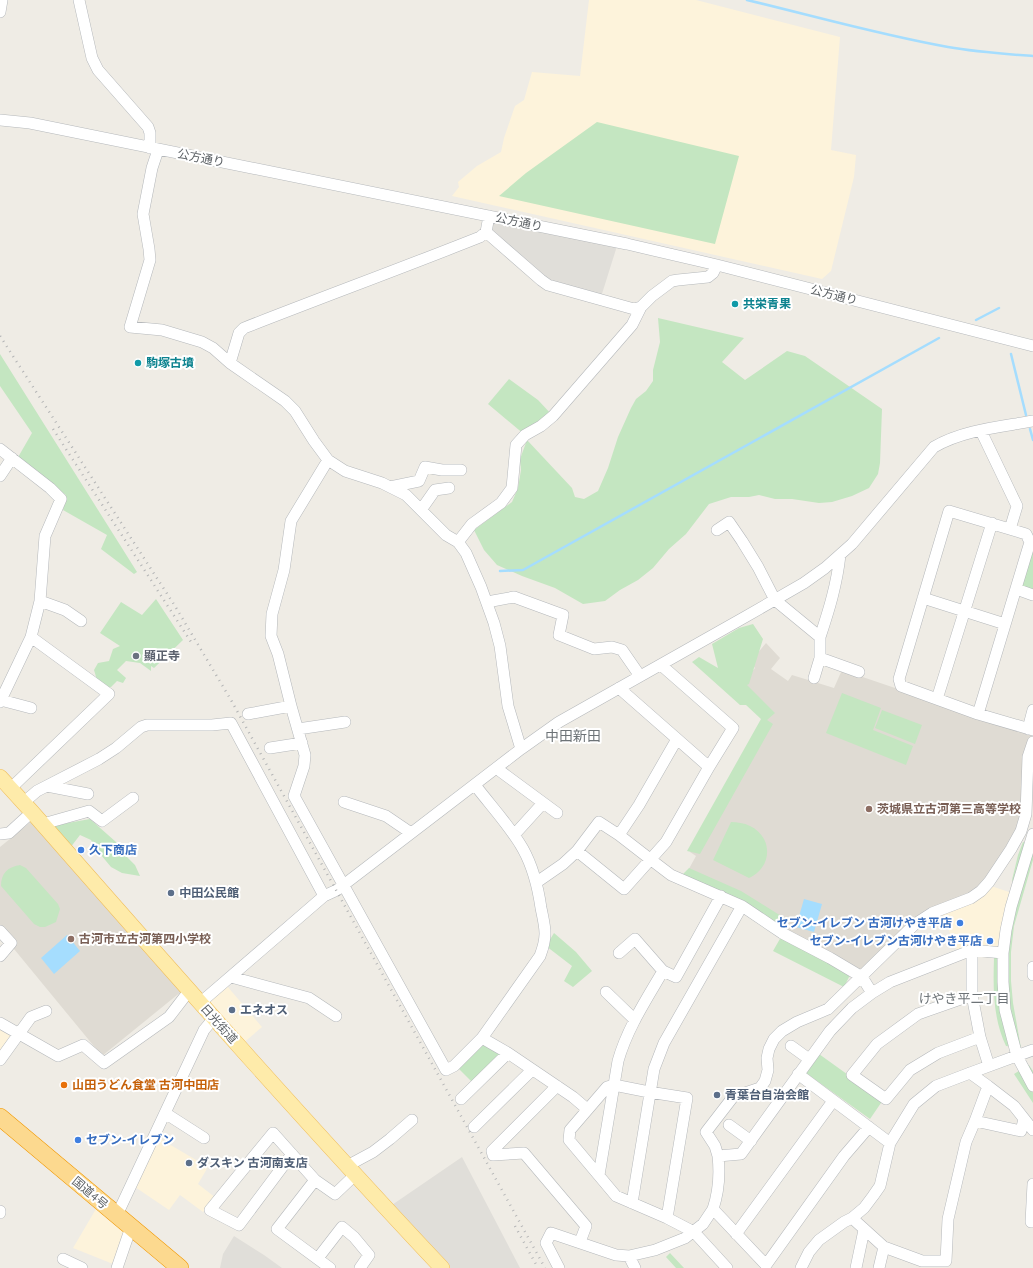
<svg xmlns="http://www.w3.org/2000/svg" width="1033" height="1268" viewBox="0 0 1033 1268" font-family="'PT Sans','Noto Sans JP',sans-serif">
  <rect width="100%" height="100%" fill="#efece5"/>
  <path fill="#fdf3db" d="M589 0H696L840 37 831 150 856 155 854 177 831 271 822 279 452 196 459 187 458 182 477 166 501 152 504 138 515 106 524 100 532 72 580 76Z
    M991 886 1012 893 1002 952 958 953 942 913Z
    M227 986 262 1027 241 1045 206 1004Z
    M0 1026 14 1033 0 1054Z
    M157 1137 208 1167 198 1184 216 1198 203 1212 180 1195 169 1210 135 1187Z
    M96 1209 125 1234 118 1266 73 1248Z"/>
  <path fill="#e0ded9" d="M492 220 617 246 601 297 551 286 490 231Z
    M462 1157 520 1268H447L389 1207Z
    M234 1236 264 1255 282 1268H220L223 1254Z"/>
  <path fill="#dfdbd3" d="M766 643 780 658 771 669 788 681 792 675 834 688 842 670 1022 731 1031 736 1025 757 1024 803 1015 836 979 888 933 909 861 973 685 876 696 856 690 852 769 715 743 682 755 668 750 662Z
    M32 821 182 991 102 1056 14 949 0 929V847Z"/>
  <path fill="#c4e6c1" d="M597 122 739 156 715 244 499 196 526 173Z
    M658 318 744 338 722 362 745 380 787 351 805 356 882 409 880 463 878 474 869 488 852 496 832 502 819 503 792 499H775L759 495 749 497H731L709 504 686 534 669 549 653 568 638 580 620 590 605 601 583 604 555 588 522 576 497 565 484 550 474 530 512 502 518 488 521 470 520 459 527 440 572 488 575 497 584 499 598 491 608 468 618 437 631 408 636 399 646 391 653 381V370L660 342Z
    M0 354 137 572 134 574 101 549 107 535 63 510 66 495 17 459 32 433 0 386Z
    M509 379 538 400 553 416 525 435 488 404Z
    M1033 545V591L1020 587Z
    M156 599 183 640 154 668 151 666V671L140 663 126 661 117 670 126 678 123 683 117 681 111 687 107 688 97 680 94 670 98 663 109 661 113 649 120 646 100 633 121 602 142 615Z
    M753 624 763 639 749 684 747 685 775 713 767 720 773 724 700 854 687 851 761 719 746 705H740L692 662 699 657 718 668 712 644 739 628Z
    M842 693 881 708 873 730 913 746 906 765 826 733Z
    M882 710 922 725 915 744 875 728Z
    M90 819 116 842 124 854 135 865 140 876 122 873 111 867 96 849 91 840 80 835 70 848 51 826Z
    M731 822C737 822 744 823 750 826 773 837 773 867 749 878L713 860Z
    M1023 842 1033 845V860L1014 926 1011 952V981L1013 1003 1021 1048 1006 1046C993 1019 993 988 994 958L1006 948 1018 891 1012 880 1018 855Z
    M20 865 26 868 58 904 60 909 56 922 45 927H40L34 924 1 886C1 874 7 867 20 865Z
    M689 868 741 891 786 919 782 930 682 875Z
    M554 933 576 952 592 971 573 987 564 981 572 966 546 946Z
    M781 937 851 973 844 987 773 951Z
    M482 1040 504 1053 473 1083 457 1067Z
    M819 1054 883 1100 870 1119 806 1073Z
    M1029 1065 1033 1071V1103L1014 1074Z
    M670 1253 684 1268H676L666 1257Z"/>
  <path fill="#a5ddfe" d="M804 899 822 904 814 932 796 927Z
    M67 935 80 951 54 974 41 958Z"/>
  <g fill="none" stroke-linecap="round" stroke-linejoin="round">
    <path stroke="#a5ddfe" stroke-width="2.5" d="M747 0C814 16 880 35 948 47 976 52 1005 54 1033 56
      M976 320 999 308
      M1011 354 1026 415
      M1030 429 1033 440
      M500 571 523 570 939 338"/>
    <defs>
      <path id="minor" d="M79 0 92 58 98 70 148 127 150 133V148
        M0 12 2 0
        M0 120 30 123 627 244 717 265 1033 346
        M158 150 152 168 143 214 149 249 150 260 130 327 162 330 202 342 213 348 230 363 285 401 295 411 314 441 328 460 345 471 382 483 406 495 446 535 458 542 466 553 481 587 494 623 500 646 508 706 521 749
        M486 232 541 280 548 285 634 309 641 307
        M230 363 239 333 244 328C323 297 402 268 480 237L486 232 489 216
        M981 431 1017 506 1010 529
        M0 449 50 488 61 499 45 536 40 601 31 637 0 702
        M328 460 291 521 284 570 272 614 271 636 278 654 291 706 305 755 304 766 294 796 446 1070 454 1066 482 1038 540 956C548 935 545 928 541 908 538 887 533 867 523 849 510 826 491 806 475 785
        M0 476 12 458
        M390 487 419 481 425 467 442 470H461
        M421 510 435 490 449 488
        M717 530 729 522 742 541 758 567 775 600 820 637V658L814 678
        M458 542 472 524 501 503 512 488 516 445 525 435 541 426 553 416 632 325 641 307 652 296 672 281 678 280 708 277 713 273 717 265
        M1016 589 1033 595
        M923 598 1005 624
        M40 601 65 610 81 621
        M487 602 514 597 563 615 559 635 594 649 612 647 622 650 640 676
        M820 637C829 610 837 584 840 555
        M820 658 859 672
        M661 665 733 728 709 767
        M937 699 992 523
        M1 700 31 708
        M248 714 291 706
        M978 714 1030 542 1026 534 949 511 899 679 901 686 978 714 1033 730
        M298 729 345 722
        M1028 729 1033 710
        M270 748 302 743
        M496 768 557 813
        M47 786 88 794
        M10 789 109 694 31 637
        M344 802 386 816 411 833
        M23 803 37 791 99 759 116 748 141 727 147 725H212L231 723 324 896
        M43 824 89 811 102 821 133 798
        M0 834 9 833 32 812
        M1033 834 1011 907 1006 930 1003 953V982L1005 1010 1017 1056 1033 1086
        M514 835 543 803
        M619 835 639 805 677 739
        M577 851 624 889 666 842 709 767 619 688
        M537 882 563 864 577 851 599 822 619 835 650 859 671 875 742 906 664 1043 654 1069 632 1203
        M742 906 782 933 830 958 862 977 872 993
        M0 931 11 943 0 956
        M972 950V995L980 1037 989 1066
        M619 953 635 939 663 971
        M1033 967V975
        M231 977 309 998 336 1016
        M606 992 635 1020
        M972 995 918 1014 877 1044 852 1075 886 1099 910 1070 938 1053 980 1037
        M200 1003 324 896 337 890 521 749 559 722 745 617 804 583 825 568 852 544 934 447C963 430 1000 427 1033 421
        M0 1023 58 1056 83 1045 104 1063 169 1017 189 991
        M482 1038 508 1053 573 1097 587 1109
        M791 1046 809 1059
        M0 1060 31 1017 46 1011
        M970 1073 988 1086
        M798 1074 890 1143
        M557 1086 492 1151 493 1155 524 1153 586 1226 580 1242
        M461 1099 508 1053
        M165 1113 204 1138
        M975 1121 1021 1131 1024 1119
        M729 1125 751 1141
        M474 1127 532 1070
        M869 1127 844 1156 766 1265 713 1209C719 1191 720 1174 718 1156L741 1154 830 1031 852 1008 872 993 890 982 972 950 1003 953
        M292 1154 239 1225 210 1210 273 1133 315 1180
        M718 1156 715 1146 706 1132 733 1097 760 1088 765 1081 768 1070 767 1058 769 1049 774 1039 782 1031 797 1022 828 1009 915 924 932 913 971 898 981 891 989 882 1011 849 1021 831 1026 814 1028 757 1033 742
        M347 1166 373 1152 390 1139 412 1120
        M599 1175 618 1061C627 1029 646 1000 663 971L676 977 721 896
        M1033 1184 1031 1222H1033
        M0 1211V1213
        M117 1215 204 1030 214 1018
        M667 1218 687 1098 649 1092 614 1085 607 1087 570 1130 569 1140 616 1196 667 1218 694 1232 727 1268
        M852 1218 884 1247 922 1261H946L948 1219 966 1142 975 1121 988 1086 1014 1106 1033 1130
        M736 1234 833 1101
        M629 1256 635 1268
        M318 1258 342 1227 354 1237 369 1255 360 1268
        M63 1259 82 1268
        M117 1268 131 1227
        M330 1268 277 1229 315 1180 335 1194 355 1175
        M559 1268 546 1243 551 1233 616 1255 629 1256 655 1250 685 1238 703 1224 713 1209
        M801 1268 809 1252 819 1240 844 1222 852 1218 864 1208 873 1196 880 1186 890 1143 914 1104 936 1086 970 1073 1033 1050
        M856 1268 864 1230
        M879 1268 884 1247"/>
      <path id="major" d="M0 777 32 812C167 966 302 1119 442 1268"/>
      <path id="highway" d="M0 1117 180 1268"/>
    </defs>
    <use href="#minor" stroke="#b5b8bb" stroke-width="12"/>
    <use href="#major" stroke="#f0be5c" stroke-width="16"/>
    <use href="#highway" stroke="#f19802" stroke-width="18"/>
    <use href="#minor" stroke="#fff" stroke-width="11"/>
    <use href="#major" stroke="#feebaa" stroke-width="15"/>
    <use href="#highway" stroke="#fcd98f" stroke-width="17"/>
    <path stroke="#b3b4b5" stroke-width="2.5" stroke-dasharray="1 5" stroke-linecap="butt" d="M0 336 175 606 231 700 545 1268
      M53 429 193 645
      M515 1226 538 1268"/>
  </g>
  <g fill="#0f9aa8" stroke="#fff" stroke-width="1.5">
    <circle cx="735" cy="304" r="4"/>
    <circle cx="138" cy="363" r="4"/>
  </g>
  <circle fill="#6b7280" stroke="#fff" stroke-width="1.5" cx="136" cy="656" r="4"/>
  <g fill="#8d6e63" stroke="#fff" stroke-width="1.5">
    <circle cx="869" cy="809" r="4"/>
    <circle cx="71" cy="939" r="4"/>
  </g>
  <g fill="#3f7fe0" stroke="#fff" stroke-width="1.5">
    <circle cx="81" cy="850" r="4"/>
    <circle cx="960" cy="923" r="4"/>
    <circle cx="990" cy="941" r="4"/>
    <circle cx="78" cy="1140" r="4"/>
  </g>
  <g fill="#5c6f8a" stroke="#fff" stroke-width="1.5">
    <circle cx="171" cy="893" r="4"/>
    <circle cx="232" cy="1010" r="4"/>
    <circle cx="717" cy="1095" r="4"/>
    <circle cx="189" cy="1163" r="4"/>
  </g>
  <circle fill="#e8710a" stroke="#fff" stroke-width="1.5" cx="64" cy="1085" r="4"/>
  <g text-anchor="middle" stroke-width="4" stroke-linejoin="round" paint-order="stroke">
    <g font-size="12" fill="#5c6165" stroke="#fff">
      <text transform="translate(201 158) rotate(11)" y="4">公方通り</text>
      <text transform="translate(519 222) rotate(12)" y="4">公方通り</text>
      <text transform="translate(834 295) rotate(14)" y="4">公方通り</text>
      <text transform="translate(219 1024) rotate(48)" y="4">日光街道</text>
      <text transform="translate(90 1193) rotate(40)" y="4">国道4号</text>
    </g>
    <g font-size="12" font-weight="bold" fill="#0d838f" stroke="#fff" text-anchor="start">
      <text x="743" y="308">共栄青果</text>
      <text x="146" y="367">駒塚古墳</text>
    </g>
    <g font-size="12" font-weight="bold" fill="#5b616d" stroke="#fff" text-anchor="start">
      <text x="144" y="660">顯正寺</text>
    </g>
    <g font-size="12" font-weight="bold" fill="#785e54" stroke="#fff" text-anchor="start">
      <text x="877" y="813">茨城県立古河第三高等学校</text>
      <text x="79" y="943">古河市立古河第四小学校</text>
    </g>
    <g font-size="12" font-weight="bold" fill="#366cbe" stroke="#fff" text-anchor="start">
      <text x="89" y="854">久下商店</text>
      <text x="952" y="927" text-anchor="end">セブン-イレブン 古河けやき平店</text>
      <text x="982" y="945" text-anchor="end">セブン-イレブン古河けやき平店</text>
      <text x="86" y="1144">セブン-イレブン</text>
    </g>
    <g font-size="12" font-weight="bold" fill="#4e5e75" stroke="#fff" text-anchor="start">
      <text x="179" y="897">中田公民館</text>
      <text x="240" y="1014">エネオス</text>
      <text x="725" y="1099">青葉台自治会館</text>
      <text x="197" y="1167">ダスキン 古河南支店</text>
    </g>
    <g font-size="12" font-weight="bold" fill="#c56008" stroke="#fff" text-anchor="start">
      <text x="72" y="1089">山田うどん食堂 古河中田店</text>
    </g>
    <g font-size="13" fill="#6d7377" stroke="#fff">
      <text x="964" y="1003">けやき平二丁目</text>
    </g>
    <g font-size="14" fill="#6d7377" stroke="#fff">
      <text x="573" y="741">中田新田</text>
    </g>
  </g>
</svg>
